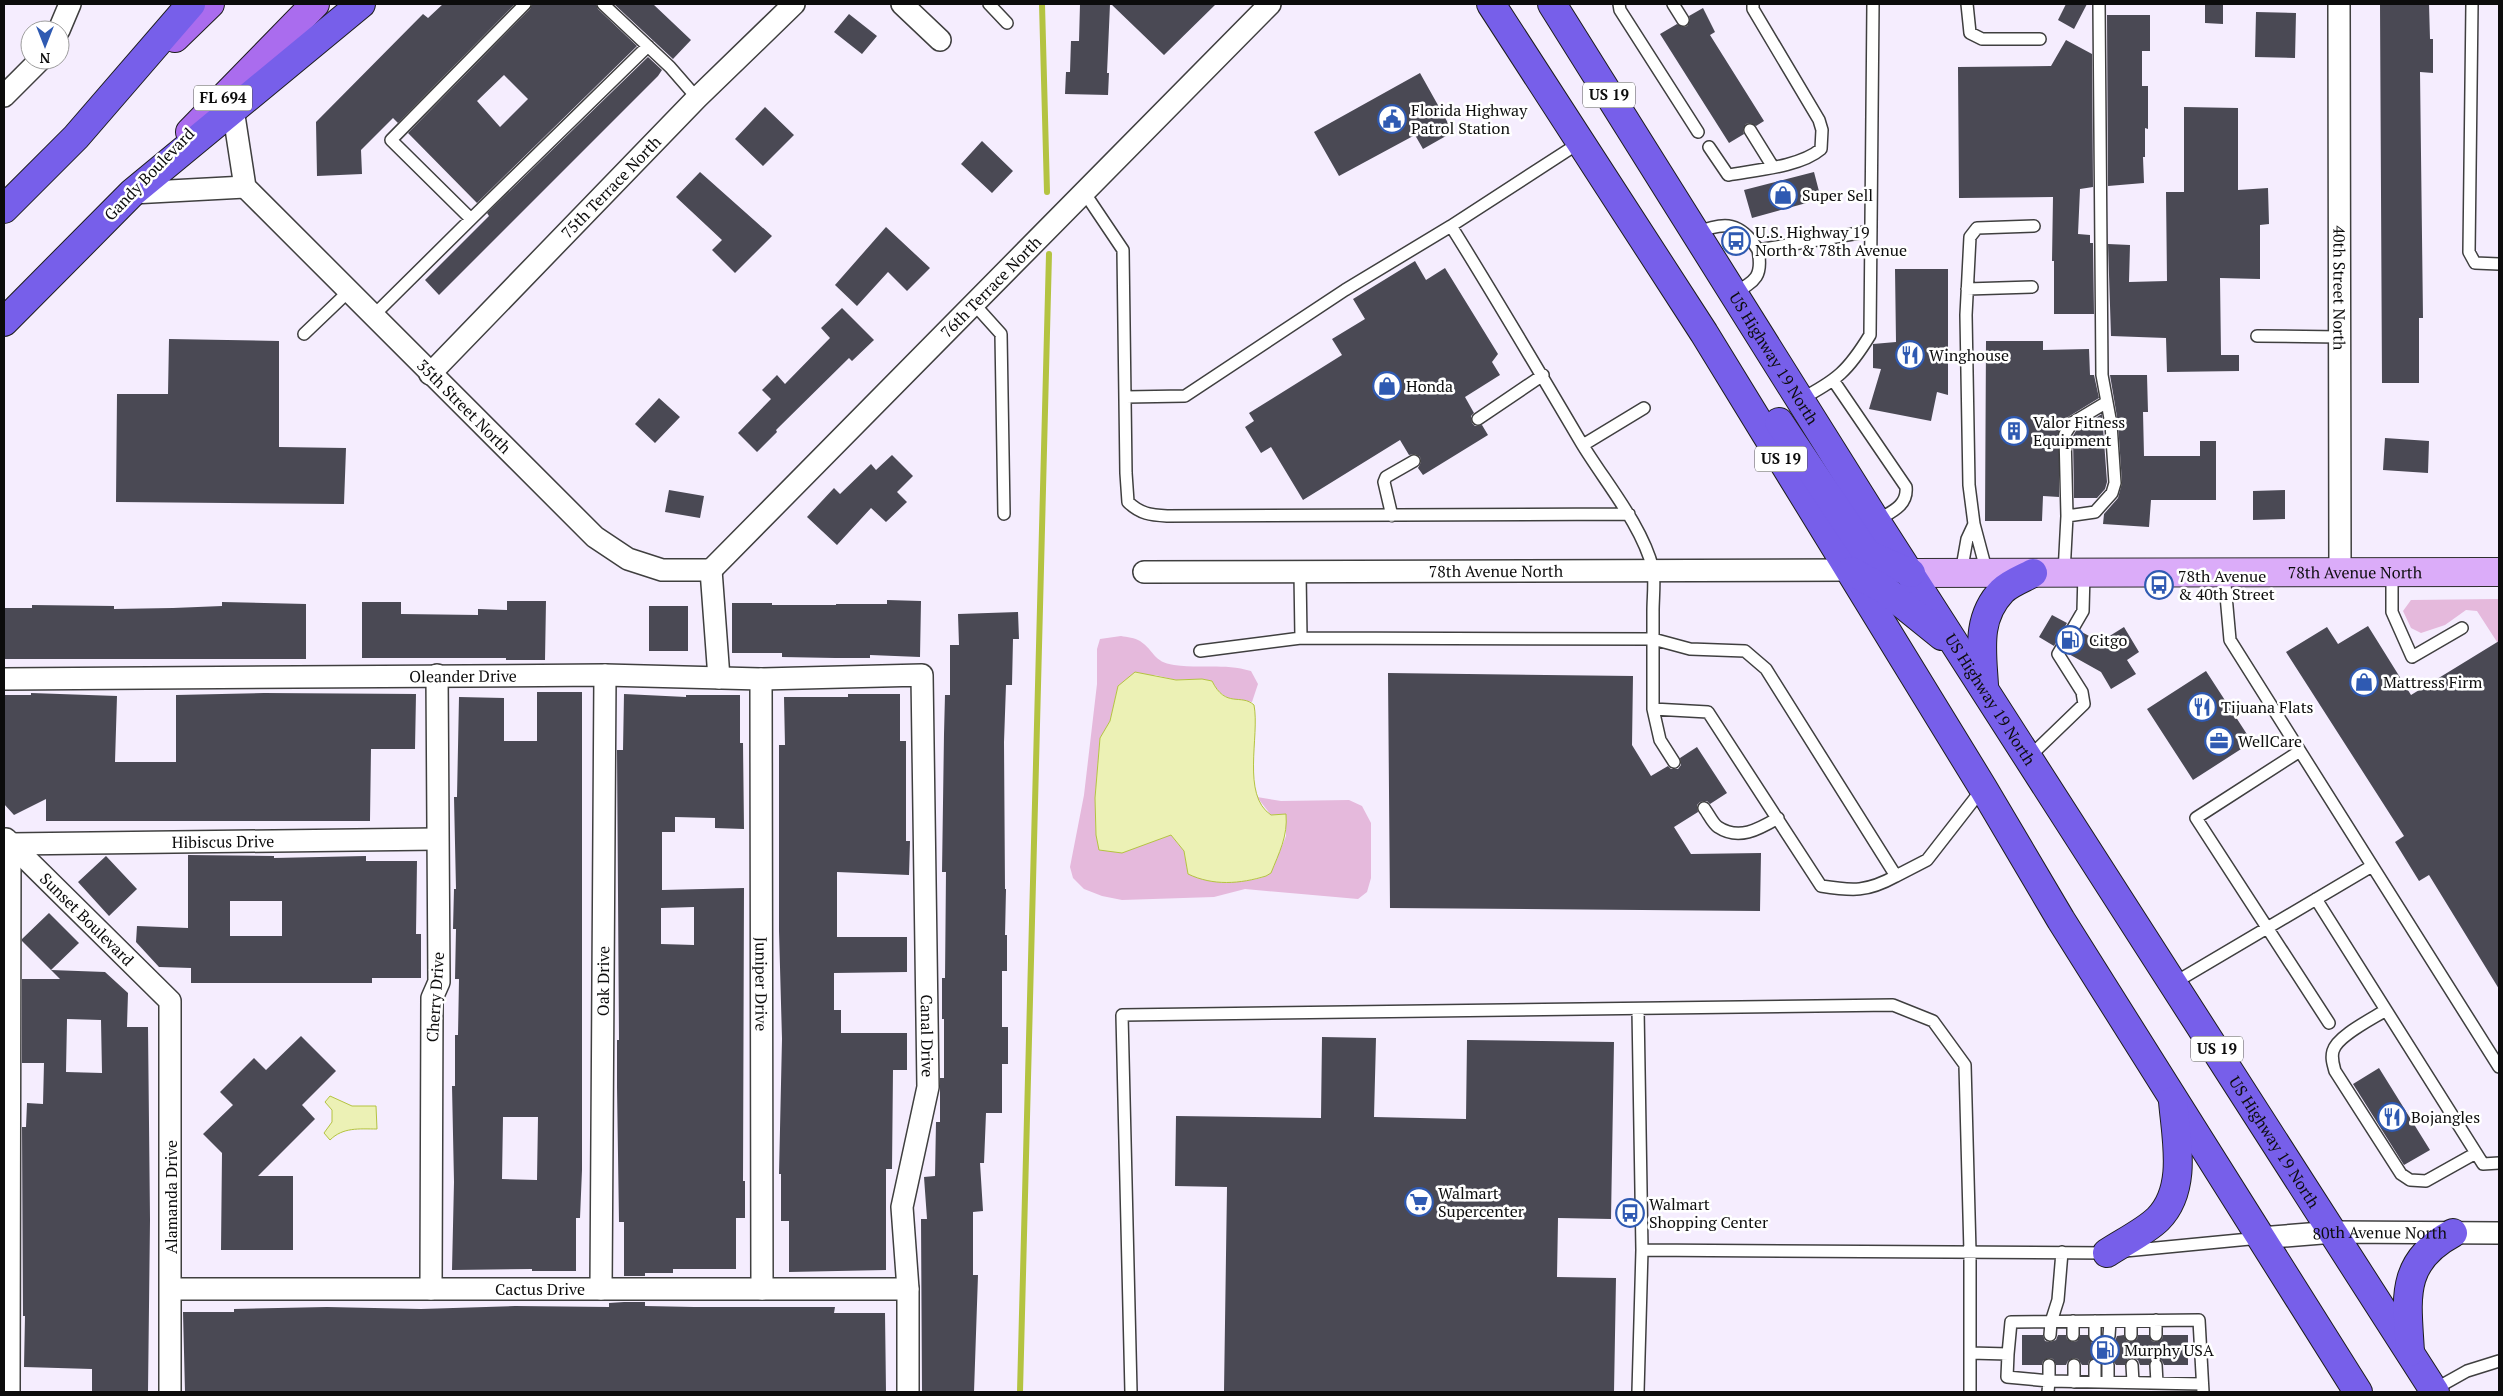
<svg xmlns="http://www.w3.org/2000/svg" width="2503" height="1396" viewBox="0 0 2503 1396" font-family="'PT Serif',serif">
  <rect width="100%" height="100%" fill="#f5edfe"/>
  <path fill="#e5b9dc" d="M2499 599V645L2477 611 2466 610 2445 625 2421 633 2411 628 2403 611 2411 600Z
    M1121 636C1127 637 1135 638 1140 641 1155 651 1153 662 1174 665 1200 669 1223 663 1251 671L1258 684 1252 702C1233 698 1223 702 1212 681L1202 679 1176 680 1155 675 1118 686 1110 721 1100 738 1095 798 1096 835 1122 852 1171 835 1184 851 1188 874C1213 877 1249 888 1271 873L1286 836V814L1271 815 1257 797 1281 801 1349 800 1362 806 1371 823V878L1367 892 1358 899 1245 889 1214 897 1122 900 1102 896 1084 889 1073 878 1070 867 1084 795 1097 684V649L1100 639Z"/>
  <path fill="#ecf1b5" stroke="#b4c341" d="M1135 672 1176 680 1202 679 1212 681C1226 709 1241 693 1254 705 1260 736 1241 795 1271 815L1286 814C1288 836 1279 853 1271 873L1266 876C1240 884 1213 886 1188 874L1184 851 1171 835 1122 853 1099 850 1096 835 1095 798 1100 738 1110 721 1118 686Z
    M330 1096 352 1106H376L377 1129C359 1129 343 1127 330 1140L324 1133 332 1122V1110L325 1102Z"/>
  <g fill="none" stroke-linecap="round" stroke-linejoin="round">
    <path stroke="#b4c341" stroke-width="6" d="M1042 4 1047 192
      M1020 1392 1049 254"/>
  </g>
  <path fill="#4a4954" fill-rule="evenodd" d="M443 4H515L398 123 393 118 361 150 362 174 317 176 316 122 423 14 428 18Z
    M532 4H596L598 9 637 46 477 203 408 133 530 9ZM504 75 528 99 500 127 477 101Z
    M614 4H653L691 40 673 59Z
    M1080 4H1110L1107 73H1109L1108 95 1065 94 1066 72H1070L1071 41H1079Z
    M1111 4H1216L1164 55Z
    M2066 4H2087L2074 29 2058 20Z
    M2205 4H2223V24L2205 23Z
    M2380 4H2429L2430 39H2433V73L2420 72 2423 318H2419V383H2382Z
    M1703 8 1715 32 1710 35 1764 121 1756 126 1750 123 1746 124 1743 130 1744 134 1729 143 1660 34 1677 24 1683 27 1687 26 1690 20 1689 16Z
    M2256 12 2296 13 2295 58 2255 57Z
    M849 14 877 36 862 54 834 32Z
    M2107 15H2150V51H2142V86H2148V129L2145 128V157H2143L2144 183 2108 186Z
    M2066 40 2092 54 2093 187 2080 189 2078 234 2090 235V243H2093L2094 314H2054V261H2052L2053 197 1959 198 1958 67 2051 66Z
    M648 57 662 70 658 76 439 295 425 280 489 216 487 213Z
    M1420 73 1453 132 1423 149 1415 135 1339 176 1314 132Z
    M765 107 794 135 763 166 735 139Z
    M2184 107 2238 108V190L2268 188 2269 224 2260 225V279L2220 278 2221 355H2239V371L2167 372 2166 338 2111 336 2108 244 2130 245 2129 282 2167 281 2166 192H2184Z
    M982 141 1013 171 992 193 961 164Z
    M700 172 772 236 735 273 712 250 722 240 676 197Z
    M1814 172 1821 199 1752 218 1744 190Z
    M886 227 930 268 907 291 888 272 857 306 835 285Z
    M1415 261 1426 280 1445 268 1498 354 1492 362 1500 375 1465 397 1474 413 1471 416 1472 423 1475 426 1482 425 1488 435 1423 475 1418 468 1421 462 1420 457 1415 454 1409 455 1400 440 1303 500 1271 447 1261 453 1245 427 1254 421 1249 413 1342 355 1332 339 1365 319 1353 299Z
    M1895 269H1948V395L1937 392 1931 421 1869 409 1881 369 1873 368V344L1896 342Z
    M842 308 874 340 852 361 849 358 776 430 777 432 757 452 738 433 771 399 762 390 777 375 785 384 830 338 821 328Z
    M169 339 279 341V447L346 448 344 504 116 502 117 394H168Z
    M1986 341H2043V350L2089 349 2090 375H2094L2099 398 2068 417 2059 430V497L2043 496 2042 521H1985Z
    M2110 375H2147L2148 412H2143L2144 456H2200V441H2216V500H2151L2149 527 2103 524 2104 514 2118 498 2122 483 2118 423Z
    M659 398 680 417 655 443 635 424Z
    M2102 414 2107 482 2105 489 2097 498H2074L2073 436 2077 429Z
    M2385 438 2429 441 2428 473 2383 470Z
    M892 455 913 476 897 492 907 502 886 522 871 508 837 545 807 517 834 488 840 494 871 464 876 470Z
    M669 490 704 496 700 518 665 512Z
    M2285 490V519L2253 520V491Z
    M887 600 921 601 920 657 870 655V658H835L782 657V653H732V603H772V605H836V604H887Z
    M507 601H546L545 660H506V658H362V602H401V614L478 615V609L507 610Z
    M222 602 306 604V659H4V608H32V605L114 606V609L173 608 222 606Z
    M649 606H688V651H649Z
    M1018 612 1019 639H1013L1012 685H1006L1004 742 1005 889H1006L1005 935H1007V971H1002V1027H1008V1064H1002V1113H986L984 1163H980L983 1211 973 1212V1275H978L974 1392H922L921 1219H927L924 1177 935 1176 936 1122H940V1078H944V1019H942V978H945L946 872H942L944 734 945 695H950V645H959L958 614Z
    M2052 615 2067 623 2054 646 2039 637Z
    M2368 626 2411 695 2499 641V989L2429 875 2419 881 2395 842 2404 836 2286 652 2327 627 2338 644Z
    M2124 627 2139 652 2127 660 2136 674 2111 689 2101 672 2067 653 2080 631 2100 642Z
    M2206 671 2252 742 2193 780 2147 709Z
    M1388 673 1633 676 1632 745 1651 776 1668 766 1671 769H1678L1681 765 1680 758 1697 747 1727 793 1710 804 1707 801 1700 802 1697 805 1698 812 1674 827 1691 854 1761 853 1760 911 1390 908Z
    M537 692H582V1170L580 1218H576V1271H532V1269L452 1270 454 1182 452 1086H455V1035H458L459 979H455L456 929H453L454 889H456L454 797H457L459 697 504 698V741H537ZM503 1117H538L537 1180 502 1179Z
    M31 693 117 696 115 762H176V695L264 693 416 694 415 749H371L370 821H46V799L14 815 4 804V695H31Z
    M624 694 686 697V695H740V743H743L744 829 715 828V818L675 817V832H662V890L744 888 743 1181H745V1218H736V1269H673V1273H645V1276H624V1222H619L617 1087V1040H619L617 750H623ZM694 907V945L661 944V908Z
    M848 694H900V741H906V841H910L909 875 837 872V937H907V972L834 973V1010H841V1033H907V1070H893L892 1169H886V1270L789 1272V1221H781V1174H779L782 1039 779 931V745H785L784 697H848Z
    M188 855 274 856V858L366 856V861H417L416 934H421V978H372V983H191V968L159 967 136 942 137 926 188 928ZM230 901H282V936H230Z
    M106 856 137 889 109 916 78 882Z
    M49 913 79 943 51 970 105 972 128 993 127 1027H148L150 1220 148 1392H92V1369L24 1367 25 1316H23L22 1127H26L27 1103 43 1104 44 1063H22V979H60L22 941V939ZM67 1019 101 1020 102 1073 66 1072Z
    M301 1036 336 1071 302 1105 315 1119 258 1176H293V1250H221L222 1153 203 1134 233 1105 220 1092 254 1058 266 1070Z
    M1322 1037 1376 1038 1374 1117 1466 1119 1467 1040 1614 1042 1611 1219 1558 1218 1557 1277 1616 1278 1614 1392H1224L1227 1187 1175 1186 1176 1116 1321 1118Z
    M2379 1068 2430 1150 2404 1165 2353 1084Z
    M624 1302H645V1306L694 1307H835L834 1313H885L886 1392H185L183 1312H234V1309L327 1307 421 1309 515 1306 609 1307V1303Z
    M2022 1335H2043L2045 1341 2050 1342 2056 1340 2058 1335H2066L2067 1339 2073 1342 2077 1341 2080 1335H2088L2092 1343H2098L2102 1338 2109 1343 2115 1341 2117 1336 2124 1335 2127 1341 2131 1342 2137 1339 2138 1335H2149L2152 1341 2156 1342 2162 1339 2163 1335H2188V1365H2164L2162 1361 2156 1358 2152 1359 2149 1365H2140L2138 1360 2132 1358 2128 1359 2125 1365H2116L2111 1358H2105L2102 1361 2095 1358 2089 1361 2088 1365H2082L2078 1359 2074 1358 2068 1361 2066 1365H2056L2053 1359 2049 1358 2043 1361 2042 1365H2022Z"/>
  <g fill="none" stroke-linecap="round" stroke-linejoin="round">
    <defs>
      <path id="lane" d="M603 4 670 67 697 98
        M989 4 1007 23
        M1619 4 1620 10 1698 132
        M1673 4 1683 20
        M1967 4 1970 33 1982 39H2040
        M2472 4 2469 252 2475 263 2499 264
        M1750 130 1773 167
        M1709 147 1728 175C1755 170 1800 167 1821 149L1822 130 1819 120 1753 9V4
        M1084 192 1123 250 1126 473 1128 502C1140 514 1151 515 1167 516L1629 514
        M471 219 648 46
        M1696 233C1725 221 1741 222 1758 250L1871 231
        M1967 289 2032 287
        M1734 293C1756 281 1763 276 1758 250
        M974 304 1001 334 1004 514
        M373 316 471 219 391 140 525 4
        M304 334 348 292
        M2257 336 2340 337
        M1833 380 1906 487C1908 506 1891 512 1876 521
        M1126 397 1185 396 1345 290 1451 226
        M1801 399C1837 380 1848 371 1870 335L1873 4
        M1478 419 1543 375
        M1583 445 1644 408
        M1392 516 1384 482 1386 477 1414 461
        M2067 516 2095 512 2112 493 2115 483 2111 424 2102 375 2099 4
        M2392 572V612L2412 657 2462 628
        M1300 573 1301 638
        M1961 573 1967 539 1974 524
        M1987 573 1974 524 1969 485 1966 315 1970 237 1977 228 2034 226
        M2064 573 2067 516 2065 434 2072 423 2107 402
        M2224 573 2230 640 2499 1067
        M1200 651 1301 638 1653 639 1690 649 1745 651 1766 669 1896 876C1867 892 1853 891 1821 886L1708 712 1653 709C1653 676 1653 644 1653 611 1653 598 1655 582 1653 569 1642 525 1605 482 1582 444 1539 371 1496 298 1451 226L1579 143
        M1653 709 1660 740 1674 762
        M2300 751 2196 818 2329 1023
        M2029 757 2084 704 2082 692 2058 654 2083 611 2084 573
        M1704 808C1708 813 1713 824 1718 827 1739 841 1759 829 1778 818
        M1896 876 1927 860 1983 788
        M2316 899 2483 1164 2499 1163
        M2174 983 2372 866
        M1638 1009 1642 1250 1638 1392
        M2386 1010C2372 1019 2337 1036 2333 1051 2331 1058 2333 1064 2335 1071L2401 1174 2410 1180 2426 1181 2476 1153
        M1642 1250 2107 1253
        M2125 1251 2260 1238
        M2156 1320V1335
        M2073 1321V1335
        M2131 1321V1335
        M2050 1335 2051 1322 2058 1300 2062 1252
        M2095 1336V1321
        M2109 1336 2110 1321
        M1970 1353 2008 1354 2007 1377 2049 1381V1365
        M2008 1354 2011 1322 2199 1320 2203 1392
        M2074 1365V1382
        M2095 1365V1382
        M2132 1365 2133 1382
        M2156 1365 2157 1383
        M2108 1382V1365
        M2433 1390 2467 1371 2499 1361
        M1131 1392 1122 1015 1893 1005 1933 1021 1965 1065 1970 1252V1392
        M2048 1392 2049 1381 2202 1384"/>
      <g id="street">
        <path d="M902 4 940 40"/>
        <path id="s1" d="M2339 4 2340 572"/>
        <path d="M59 30 70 4"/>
        <path d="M4 96 40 60"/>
        <path id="s2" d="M233 109 245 187 595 537 628 559 662 570H711"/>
        <path d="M132 193 245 187"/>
        <path id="s3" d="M430 374 697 98 794 4"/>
        <path id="s4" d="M711 570 1270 4"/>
        <path d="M711 570 719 678"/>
        <path id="s5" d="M1144 572 1848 570"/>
        <path id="s6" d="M4 679 605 675 761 679 922 675 928 1087 902 1207 908 1289V1392"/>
        <path id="s7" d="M761 679 762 1289"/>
        <path id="s8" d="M6 839 170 1001V1392"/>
        <path id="s9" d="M2260 1238 2334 1232 2499 1233"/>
        <path id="s10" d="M171 1289H908"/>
        <path d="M431 1289 432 998 439 982 437 675"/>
        <path id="s11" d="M601 1289 605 675"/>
        <path id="s12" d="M9 1392 10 844 437 839"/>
      </g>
      <g id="secondary">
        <path id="s13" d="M1911 573 2499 572"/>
      </g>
      <path id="primary" d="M175 38 210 4
        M190 132 315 4"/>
      <g id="highway">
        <path d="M1491 4 1704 333 1983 788 2061 920 2358 1392"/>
        <path id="s14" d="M1552 4 1876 521 2435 1392"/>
        <path d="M4 209 76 137 191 4"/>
        <path d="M4 322 132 193 361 4"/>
        <path d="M1779 422 1867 554 1911 573"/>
        <path d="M1851 571 1885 590 1942 636"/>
        <path d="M1984 685C1982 651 1976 618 2002 591 2010 583 2024 578 2033 573"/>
        <path d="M2107 1253C2122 1243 2146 1231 2158 1219 2188 1189 2176 1138 2173 1101"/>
        <path d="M2410 1352C2407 1299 2399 1262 2453 1233"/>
      </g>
    </defs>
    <use href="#lane" stroke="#3f3f3f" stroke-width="14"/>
    <use href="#street" stroke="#3f3f3f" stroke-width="24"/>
    <use href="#secondary" stroke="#2e2e2e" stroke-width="30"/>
    <use href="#primary" stroke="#1d1d1d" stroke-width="30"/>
    <use href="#highway" stroke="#1d1d1d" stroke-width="30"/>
    <use href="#lane" stroke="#fff" stroke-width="11"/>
    <use href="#street" stroke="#fff" stroke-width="21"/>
    <use href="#secondary" stroke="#dbacf9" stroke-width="28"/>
    <use href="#primary" stroke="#aa6cee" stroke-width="28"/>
    <use href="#highway" stroke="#775fea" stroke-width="28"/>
  </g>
  <defs>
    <symbol id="civic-ring" viewBox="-11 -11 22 22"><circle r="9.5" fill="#fff" stroke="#2f5ab2" stroke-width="1.5"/><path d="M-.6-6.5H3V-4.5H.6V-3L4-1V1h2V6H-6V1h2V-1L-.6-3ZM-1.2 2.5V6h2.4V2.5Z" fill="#2f5ab2"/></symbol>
    <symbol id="shop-ring" viewBox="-11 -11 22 22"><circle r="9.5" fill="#fff" stroke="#2f5ab2" stroke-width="1.5"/><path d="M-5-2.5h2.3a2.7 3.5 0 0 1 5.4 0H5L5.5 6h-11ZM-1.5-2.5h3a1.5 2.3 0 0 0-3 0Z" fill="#2f5ab2"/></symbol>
    <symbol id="bus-ring" viewBox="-11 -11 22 22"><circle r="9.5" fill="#fff" stroke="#2f5ab2" stroke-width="1.5"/><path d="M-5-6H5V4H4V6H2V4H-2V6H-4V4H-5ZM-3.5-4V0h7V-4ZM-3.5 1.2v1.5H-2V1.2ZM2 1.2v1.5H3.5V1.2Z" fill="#2f5ab2"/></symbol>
    <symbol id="restaurant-ring" viewBox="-11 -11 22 22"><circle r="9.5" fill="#fff" stroke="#2f5ab2" stroke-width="1.5"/><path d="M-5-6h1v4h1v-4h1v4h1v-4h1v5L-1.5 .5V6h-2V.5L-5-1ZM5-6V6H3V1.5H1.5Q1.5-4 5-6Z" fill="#2f5ab2"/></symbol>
    <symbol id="building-ring" viewBox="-11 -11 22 22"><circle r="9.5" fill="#fff" stroke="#2f5ab2" stroke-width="1.5"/><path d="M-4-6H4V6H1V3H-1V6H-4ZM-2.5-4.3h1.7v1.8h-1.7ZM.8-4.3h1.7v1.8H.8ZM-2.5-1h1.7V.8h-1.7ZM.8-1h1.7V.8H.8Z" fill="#2f5ab2"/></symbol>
    <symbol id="fuel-ring" viewBox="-11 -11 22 22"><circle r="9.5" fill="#fff" stroke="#2f5ab2" stroke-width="1.5"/><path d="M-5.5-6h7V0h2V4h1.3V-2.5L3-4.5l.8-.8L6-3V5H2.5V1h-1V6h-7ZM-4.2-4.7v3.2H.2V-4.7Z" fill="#2f5ab2"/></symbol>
    <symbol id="office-ring" viewBox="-11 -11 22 22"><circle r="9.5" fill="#fff" stroke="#2f5ab2" stroke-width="1.5"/><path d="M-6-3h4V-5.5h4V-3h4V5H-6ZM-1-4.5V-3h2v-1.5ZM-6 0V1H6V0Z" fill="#2f5ab2"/></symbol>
    <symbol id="supermarket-ring" viewBox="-11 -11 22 22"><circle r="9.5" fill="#fff" stroke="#2f5ab2" stroke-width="1.5"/><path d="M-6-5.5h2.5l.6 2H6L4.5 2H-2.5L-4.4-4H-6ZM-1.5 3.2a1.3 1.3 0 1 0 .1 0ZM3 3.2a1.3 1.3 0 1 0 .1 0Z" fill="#2f5ab2"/></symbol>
  </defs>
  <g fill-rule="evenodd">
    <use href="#civic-ring" x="1376" y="103" width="32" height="32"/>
    <use href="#shop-ring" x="1767" y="179" width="32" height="32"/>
    <use href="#bus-ring" x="1720" y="225" width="32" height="32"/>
    <use href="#restaurant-ring" x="1894" y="339" width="32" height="32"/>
    <use href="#shop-ring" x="1371" y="370" width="32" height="32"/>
    <use href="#building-ring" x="1998" y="415" width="32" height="32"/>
    <use href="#bus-ring" x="2143" y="569" width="32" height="32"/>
    <use href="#fuel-ring" x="2054" y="624" width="32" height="32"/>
    <use href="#shop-ring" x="2348" y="666" width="32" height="32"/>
    <use href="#restaurant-ring" x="2186" y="691" width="32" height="32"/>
    <use href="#office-ring" x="2203" y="725" width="32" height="32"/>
    <use href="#restaurant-ring" x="2376" y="1101" width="32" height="32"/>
    <use href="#supermarket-ring" x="1403" y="1186" width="32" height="32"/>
    <use href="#bus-ring" x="1614" y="1197" width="32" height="32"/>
    <use href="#fuel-ring" x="2089" y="1334" width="32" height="32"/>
  </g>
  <g text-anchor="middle" stroke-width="5" stroke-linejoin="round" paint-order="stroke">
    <g fill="#fff" stroke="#555" stroke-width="1">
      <rect x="1583" y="82.5" width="52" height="25" rx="4"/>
      <rect x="194" y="85.5" width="58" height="25" rx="4"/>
      <rect x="1755" y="446.5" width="52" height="25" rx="4"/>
      <rect x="2191" y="1036.5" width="52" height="25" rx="4"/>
    </g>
    <g font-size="15" font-weight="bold" fill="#0c0c0c">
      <text x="1609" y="100">US 19</text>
      <text x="223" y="103">FL 694</text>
      <text x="1781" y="464">US 19</text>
      <text x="2217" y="1054">US 19</text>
    </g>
    <g font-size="16" fill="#0c0c0c" stroke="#fff" text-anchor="start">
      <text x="1411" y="116">Florida Highway<tspan x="1411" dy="18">Patrol Station</tspan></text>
      <text x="1802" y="201">Super Sell</text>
      <text x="1755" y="238">U.S. Highway 19<tspan x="1755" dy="18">North &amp; 78th Avenue</tspan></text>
      <text x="1929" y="361">Winghouse</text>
      <text x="1406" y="392">Honda</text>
      <text x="2033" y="428">Valor Fitness<tspan x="2033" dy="18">Equipment</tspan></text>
      <text x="2178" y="582">78th Avenue<tspan x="2178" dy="18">&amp; 40th Street</tspan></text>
      <text x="2089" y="646">Citgo</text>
      <text x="2383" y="688">Mattress Firm</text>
      <text x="2221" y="713">Tijuana Flats</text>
      <text x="2238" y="747">WellCare</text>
      <text x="2411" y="1123">Bojangles</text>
      <text x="1438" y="1199">Walmart<tspan x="1438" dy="18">Supercenter</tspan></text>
      <text x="1649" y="1210">Walmart<tspan x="1649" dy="18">Shopping Center</tspan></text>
      <text x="2124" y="1356">Murphy USA</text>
    </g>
    <g font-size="16" fill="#0c0c0c" stroke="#fff">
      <text transform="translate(149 174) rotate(-46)" y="6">Gandy Boulevard</text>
      <text dy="6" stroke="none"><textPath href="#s3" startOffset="260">75th Terrace North</textPath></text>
      <text dy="6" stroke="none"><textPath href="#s4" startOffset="398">76th Terrace North</textPath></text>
      <text dy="6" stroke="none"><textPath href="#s1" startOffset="284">40th Street North</textPath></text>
      <text dy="6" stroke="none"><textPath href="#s14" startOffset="418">US Highway 19 North</textPath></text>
      <text dy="6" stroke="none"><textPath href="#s2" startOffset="389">35th Street North</textPath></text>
      <text dy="6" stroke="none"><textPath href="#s5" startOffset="352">78th Avenue North</textPath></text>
      <text dy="6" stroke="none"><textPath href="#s13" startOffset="444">78th Avenue North</textPath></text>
      <text dy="6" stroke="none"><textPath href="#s6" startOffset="459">Oleander Drive</textPath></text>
      <text dy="6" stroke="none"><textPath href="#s14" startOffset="822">US Highway 19 North</textPath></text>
      <text dy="6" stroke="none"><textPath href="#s12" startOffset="761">Hibiscus Drive</textPath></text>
      <text dy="6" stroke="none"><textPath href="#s8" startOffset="114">Sunset Boulevard</textPath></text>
      <text dy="6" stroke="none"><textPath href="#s11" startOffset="308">Oak Drive</textPath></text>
      <text dy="6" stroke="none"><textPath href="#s7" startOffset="305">Juniper Drive</textPath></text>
      <text transform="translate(435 997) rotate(-86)" y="6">Cherry Drive</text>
      <text dy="6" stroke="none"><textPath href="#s6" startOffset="1279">Canal Drive</textPath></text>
      <text dy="6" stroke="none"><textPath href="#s14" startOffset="1348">US Highway 19 North</textPath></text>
      <text transform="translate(171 1197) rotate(-90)" y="6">Alamanda Drive</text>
      <text dy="6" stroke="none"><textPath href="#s9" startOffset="120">80th Avenue North</textPath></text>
      <text dy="6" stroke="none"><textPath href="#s10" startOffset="369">Cactus Drive</textPath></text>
    </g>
  </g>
  <rect width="2503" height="1396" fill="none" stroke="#0c0c0c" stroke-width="10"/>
  <g transform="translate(45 45) rotate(180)"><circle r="24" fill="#ffffff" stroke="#9e9e9e"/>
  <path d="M0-4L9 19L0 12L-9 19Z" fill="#2f5ab2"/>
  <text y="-8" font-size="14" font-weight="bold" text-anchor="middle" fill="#0c0c0c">N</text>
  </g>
</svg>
